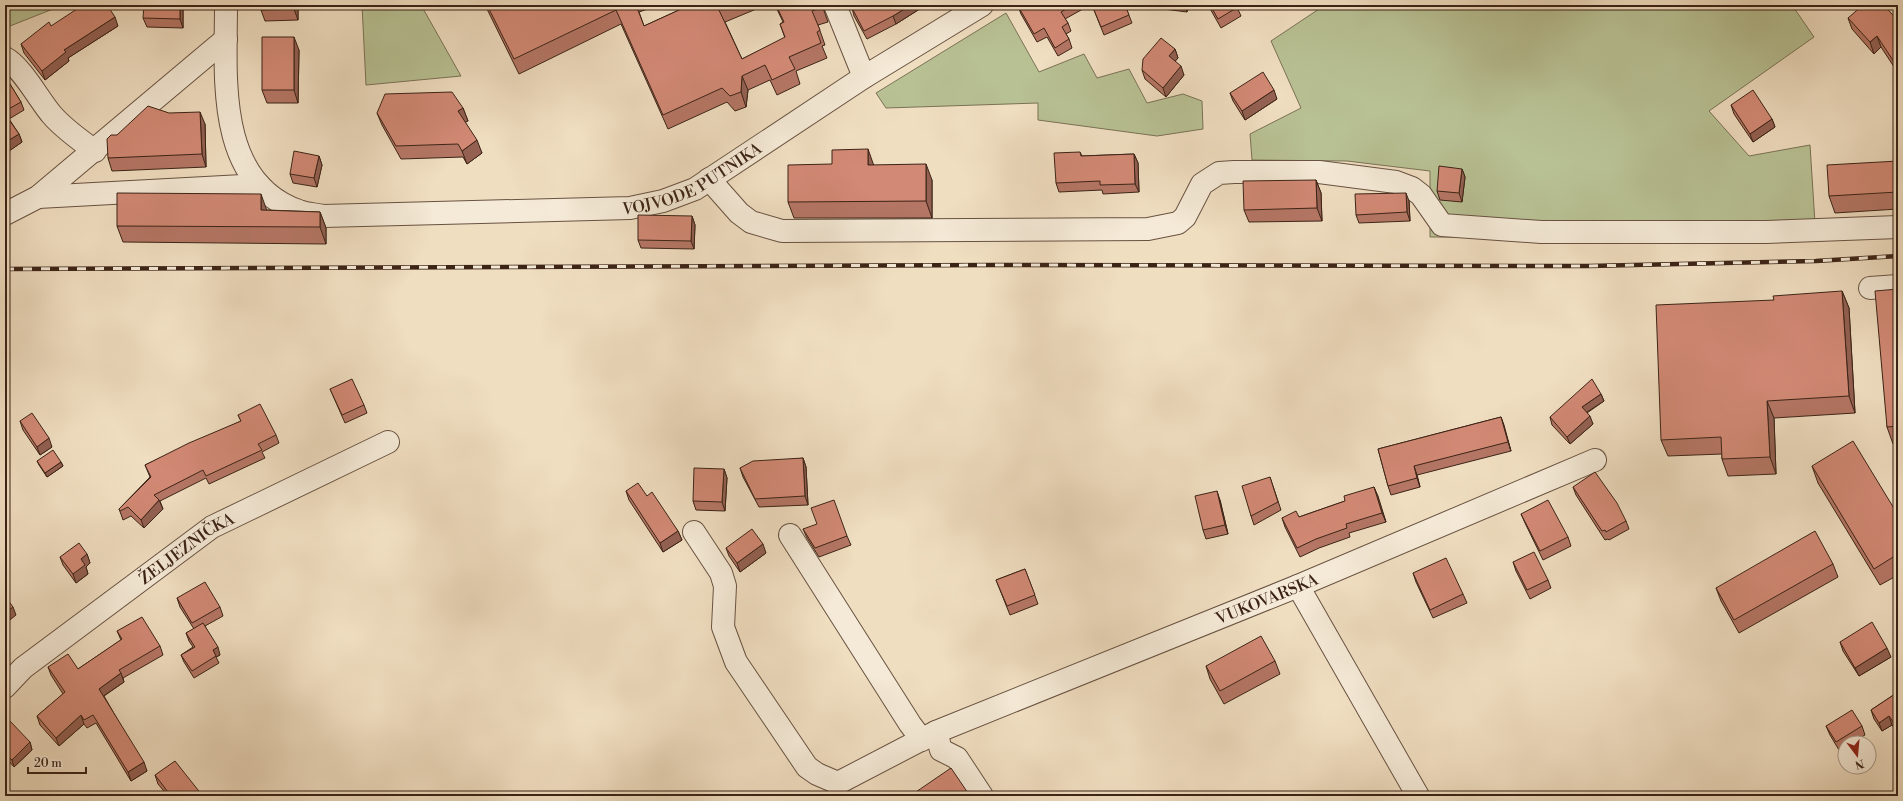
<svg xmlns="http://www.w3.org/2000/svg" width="1903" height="801" viewBox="0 0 1903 801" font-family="'Libre Bodoni',serif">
  <rect width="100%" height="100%" fill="#f0dec1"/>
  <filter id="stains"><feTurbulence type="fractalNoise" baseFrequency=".005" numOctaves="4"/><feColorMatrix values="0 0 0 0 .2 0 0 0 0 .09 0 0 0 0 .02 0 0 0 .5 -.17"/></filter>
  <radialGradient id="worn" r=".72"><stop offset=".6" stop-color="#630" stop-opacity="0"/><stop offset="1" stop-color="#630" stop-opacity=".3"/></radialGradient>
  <path fill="#b8c194" stroke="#7a7255" d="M5 5H63L5 28Z
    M362 5H421L461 76 366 85Z
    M1325 5H1792L1814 37 1709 111 1749 156 1810 145 1816 239 1430 237V171L1347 161 1252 160 1250 134 1301 108 1271 41Z
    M1006 13 1039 72 1084 54 1097 78 1129 69 1147 103 1183 94 1202 101 1203 129 1157 136 1038 120V103L886 108 876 93Z"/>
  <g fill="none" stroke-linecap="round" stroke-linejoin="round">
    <defs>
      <g id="minor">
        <path id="s1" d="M226 5C226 77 215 182 299 211 306 214 315 214 323 216L630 208 663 201 695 189 864 77 982 5"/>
        <path d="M835 5 864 77"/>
        <path d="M5 58C22 67 39 100 52 115 64 129 80 140 95 151"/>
        <path d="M709 179 739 213 751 222 782 231 1148 229 1178 223 1185 217 1202 184 1219 173 1234 172H1319L1396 182 1412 188 1421 195 1442 225 1541 232H1766L1898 227"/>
        <path d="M38 197 259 185"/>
        <path d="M5 214 38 197 226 39"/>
        <path d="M1870 288 1898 286"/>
        <path id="s2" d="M694 532 721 573 725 586 723 627 736 662 807 767 817 774 838 783 936 732 1298 586 1595 460"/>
        <path d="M790 535 910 724 922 740"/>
        <path d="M1298 586 1418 796"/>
        <path id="s3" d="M5 687 23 668 212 527 388 442"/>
        <path d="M936 732 941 750 957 758 982 796"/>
      </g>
    </defs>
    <use href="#minor" stroke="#685241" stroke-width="24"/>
    <use href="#minor" stroke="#f5ead7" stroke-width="22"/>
    <defs>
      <path id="rail" d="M5 269 994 265 1589 266 1816 261 1898 256"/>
    </defs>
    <use href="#rail" stroke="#3b2316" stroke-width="4.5"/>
    <use href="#rail" stroke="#f5ead7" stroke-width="3" stroke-dasharray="9" stroke-linecap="butt"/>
  </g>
  <path fill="#b57665" stroke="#3b2316" d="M183 5V28L147 27 143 18Z
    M298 5V20L265 21 261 10Z
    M485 5H659L639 12 644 26 690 5H766L725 22 742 59 785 38 780 24 783 22 775 5H822L828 22 818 25 825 45 822 46 827 58 796 71 800 84 777 95 770 80 748 90 746 107 735 111 727 102 668 129 621 24 519 74Z
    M858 5H926L896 24 867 39 854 16 852 8Z
    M1020 5H1090L1065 19 1068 23 1071 31 1066 34 1069 39 1072 48 1058 56 1047 37 1037 42 1021 14 1018 6Z
    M1092 5H1125L1132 23 1104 35Z
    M1155 5H1188L1187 12 1156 8Z
    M1208 5H1236L1241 16 1221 28Z
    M1878 8 1898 21V73L1881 47 1874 54 1852 29 1848 18Z
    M51 26H118L68 58 69 61 45 80 24 53 21 44Z
    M1175 49 1178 58 1175 61 1184 75 1166 97 1145 79 1142 70Z
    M299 50 298 103H267L262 90Z
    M5 76 21 102 24 110 9 119 19 134 22 142 9 151 5 144Z
    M1230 93 1277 99 1245 120 1233 101Z
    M1731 105 1772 119 1775 127 1753 142 1734 114Z
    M463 108 468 121 465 122 482 153 467 164 463 157 401 159 382 125 377 113Z
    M205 124 206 167 112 171 108 158Z
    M1080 152 1082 156 1134 154 1138 163 1139 192 1103 194 1102 190 1059 192 1056 183Z
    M319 156 322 165 317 187 293 183 290 174Z
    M1898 161V209L1835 213 1829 196Z
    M873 165 932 180V218H794L788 202Z
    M1462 169 1465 177 1462 202 1440 200 1437 191Z
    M1316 180 1321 193 1322 221 1249 222 1244 210Z
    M1409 201 1410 221 1359 223 1356 215Z
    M267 210 320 212 326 228V244L123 242 117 226Z
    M692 216 695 225 694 249 641 248 638 240Z
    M1898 289V443L1893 444 1887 427Z
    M1842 291 1849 308 1855 413 1774 418 1776 474 1728 476 1722 459V454L1668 456 1661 440Z
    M330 389 364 405 367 413 345 423 334 398Z
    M1601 394 1604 401 1587 413 1593 424 1570 444 1552 425 1550 417Z
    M238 415 276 435 279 443 262 452 265 458 209 484 206 478 160 501 163 509 144 528 131 516 123 520 122 517 119 509 150 477 145 465 241 421Z
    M1501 417 1511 451 1417 475 1420 487 1391 495 1388 486 1378 449Z
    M20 421 52 447 40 455 23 430Z
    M803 458 806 467 808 505 759 507 743 477 740 468Z
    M37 461 61 462 63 466 47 477 39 465Z
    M1812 466 1898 515V575L1880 585 1818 483Z
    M724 469 727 478 725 511 696 510 693 501Z
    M1270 477 1281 510 1254 525 1251 516Z
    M1374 487 1386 522 1349 533 1350 537 1319 548 1300 557 1285 527 1282 518 1299 517 1345 501Z
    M1573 487 1626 521 1629 529 1609 540 1608 539 1605 540 1576 495Z
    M626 491 647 496 678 531 682 540 663 552 629 500Z
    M1220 500 1228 534 1206 539 1203 530Z
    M1521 514 1568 537 1571 546 1543 560 1525 523Z
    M803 529 847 536 851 545 819 557 807 538Z
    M726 548 766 553 740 572 729 556Z
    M87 554 90 563 86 567 88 574 76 583 63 565 60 557Z
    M1513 562 1548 580 1551 588 1530 599 1516 571Z
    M1833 564 1838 577 1739 633 1721 601 1716 588Z
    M1025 569 1038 604 1010 615 996 580Z
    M1413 573 1463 594 1467 603 1433 618 1416 582Z
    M177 598 220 607 223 616 205 626 220 655 216 657 219 663 194 678 184 662 181 655 193 647 189 641 186 633 194 629 180 607Z
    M117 631 160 646 163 655 123 678 124 682 104 696 147 771 131 781 96 723 87 728 84 724 59 746 40 725 37 716 63 694 51 675 48 667 78 669 121 640Z
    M1840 642 1891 657 1859 676 1843 651Z
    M1275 661 1280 674 1224 704 1210 679 1206 666Z
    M1898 692V733L1892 725 1882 731 1874 719 1871 710Z
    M5 724 30 742 32 750 14 767 7 759 5 761Z
    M1826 726H1862L1865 735 1851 743H1845V747L1839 750 1830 735Z
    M155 775 202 795V796H168L158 784Z"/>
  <path fill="#936052" stroke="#3b2316" d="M180 5H183V28L180 19Z
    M294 5H298V20L294 9Z
    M911 5H926L896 24 893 16Z
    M1184 5H1188L1187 12Z
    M115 17 118 26 68 58 69 61 45 80 42 71 64 50Z
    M1877 36 1881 47 1874 54 1870 42Z
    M294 37 299 50 298 103 294 90Z
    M1175 49 1178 58 1172 65 1169 56Z
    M1181 66 1184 75 1166 97 1163 88Z
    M742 76 748 90 746 107 741 92Z
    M1274 90 1277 99 1245 120 1242 111Z
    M463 108 468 121 462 124 458 111Z
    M200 112 205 124 206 167 202 154Z
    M1772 119 1775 127 1753 142 1750 134Z
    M19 134 22 142 9 151 6 142Z
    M477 140 482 153 467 164 462 151Z
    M868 149 874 166 868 165Z
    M1134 154 1138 163 1139 192 1135 184Z
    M319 156 322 165 317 187 314 178Z
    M926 164 932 180V218L926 201Z
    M1462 169 1465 177 1462 202 1459 193Z
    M1316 180 1321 193 1322 221 1317 208Z
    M1406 193 1409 201 1410 221 1407 212Z
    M261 194 267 211 261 210Z
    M320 212 326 228V244L320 227Z
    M692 216 695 225 694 249 691 241Z
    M1842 291 1849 308 1855 413 1849 396Z
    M1601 394 1604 401 1584 414 1582 407Z
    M1767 401 1774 418 1776 474 1770 457Z
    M1590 416 1593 424 1570 444 1567 437Z
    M1501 417 1504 425 1511 451 1508 442Z
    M49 438 52 447 40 455 37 447Z
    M803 458 806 467 808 505 805 496Z
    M61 462 63 466 47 477 45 473Z
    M1414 466 1417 475 1420 487 1417 478Z
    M724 469 727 478 725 511 722 502Z
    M1374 487 1378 496 1386 522 1382 513Z
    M1217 491 1220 500 1228 534 1225 525Z
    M159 500 163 509 144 528 141 520Z
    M678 531 682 540 663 552 660 543Z
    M763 544 766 553 740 572 737 563Z
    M87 554 90 563 86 567 88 574 76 583 73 574 81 559Z
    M13 607 16 615 5 624V613Z
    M218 647 220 655 216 657 213 650Z
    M1887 648 1891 657 1859 676 1855 668Z
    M121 673 124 682 102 697 99 689Z
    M81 715 84 724 59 746 56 738Z
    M1889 716 1892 725 1882 731 1879 723Z
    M30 742 32 750 14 767 12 760Z
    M5 754 7 759 5 761Z
    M144 762 147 771 131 781 128 772Z"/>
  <path fill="#d28975" stroke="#3b2316" d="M83 5H107L115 17 64 50 66 52 42 71 21 44 49 22 51 26Z
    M144 5H180V19L143 18Z
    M261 5H294V9L261 10Z
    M487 5H636L644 26 690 5H726L718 8 742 59 785 37 780 24 784 22 776 5H822L823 7 812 11 820 30 817 32 821 43 789 57 795 69 772 80 765 65 742 76 741 92 730 96 722 88 663 115 616 10 514 59Z
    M858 5H911L893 16 864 31 852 8Z
    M1020 5H1073L1061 12 1068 23 1062 27 1069 39 1055 48 1044 28 1034 34 1018 6Z
    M1092 5H1125L1129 15 1101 27Z
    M1210 5H1236L1238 7 1218 19Z
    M1863 5H1875L1878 8 1881 5H1884L1898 21V68L1877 36 1870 42 1848 18Z
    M262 37H294V90H262Z
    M1161 38 1175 49 1169 56 1181 66 1163 88 1142 70 1143 59Z
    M1263 72 1274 90 1242 111 1230 93Z
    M5 76 21 102 5 111Z
    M1753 90 1772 119 1750 134 1731 105Z
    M452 92 463 108 458 111 477 140 462 151 458 144 396 146 377 113 385 94Z
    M148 106 169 113 200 112 202 154 108 158 107 139 111 135H117Z
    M5 114 19 134 6 142 5 140Z
    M868 149V165L926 164V201L788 202V165L832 164V150Z
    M294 151 319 156 314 178 290 174Z
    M1080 152 1081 156 1134 154 1135 184 1100 185V181L1056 183 1054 153Z
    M1898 161V192L1829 196 1827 165Z
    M1439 166 1462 169 1459 193 1437 191Z
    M1316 180 1317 208 1244 210 1243 181Z
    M117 193 261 194V210L320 212V227L117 226Z
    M1406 193 1407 212 1356 215 1355 194Z
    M638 215 692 216 691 241 638 240Z
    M1898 289V426L1887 427 1875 291Z
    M1842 291 1849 396 1767 401 1770 457 1722 459 1721 437 1661 440 1656 305 1774 300 1773 296Z
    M352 379 364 405 342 415 330 389Z
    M1592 379 1601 394 1582 407 1590 416 1567 437 1550 417Z
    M260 404 276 435 258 444 262 450 206 476 203 470 154 495 159 500 141 520 128 507 120 511 119 509 151 477 145 465 189 443 241 421 238 415Z
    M32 413 49 438 37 447 20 421Z
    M1501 417 1508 442 1414 466 1417 478 1388 486 1378 449Z
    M1853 441 1898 515V554L1874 569 1812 466Z
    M53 450 61 462 45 473 37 461Z
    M803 458 805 496 755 499 740 468 753 461Z
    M694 468 724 469 722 502 693 501Z
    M1595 472 1617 503 1626 521 1606 532 1605 530 1602 531 1573 487Z
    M1270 477 1278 502 1251 516 1242 486Z
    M638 483 647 496 652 492 678 531 660 543 626 491Z
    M1374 487 1382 513 1346 524 1347 528 1316 539 1297 548 1282 518 1296 511 1299 517 1345 501 1344 496Z
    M1217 491 1225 525 1203 530 1195 496Z
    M834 500 847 536 815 548 803 529 817 524 811 508Z
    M1548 500 1568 537 1540 551 1521 514Z
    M752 529 763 544 737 563 726 548Z
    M1815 531 1833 564 1734 620 1716 588Z
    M79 543 87 554 81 559 85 565 73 574 60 557Z
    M1534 552 1548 580 1527 590 1513 562Z
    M1446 558 1463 594 1430 610 1413 573Z
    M1025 569 1035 595 1007 606 996 580Z
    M205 582 220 607 192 623 177 598Z
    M5 596 13 607 5 613Z
    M142 617 160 646 119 670 121 673 99 689 144 762 128 772 93 715 84 720 81 715 56 738 37 716 65 692 48 667 68 654 78 669 122 639 117 631Z
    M1872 622 1887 648 1855 668 1840 642Z
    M203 623 218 647 213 650 216 656 192 671 181 655 195 647 186 633Z
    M1261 636 1275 661 1220 691 1206 666Z
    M1898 692V729L1889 716 1879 723 1871 710Z
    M1852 710 1862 726 1836 742 1826 726Z
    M9 720 30 742 12 760 5 753V724Z
    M175 761 202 795 200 796H171L155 775Z
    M951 768 970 796H910Z"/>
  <g text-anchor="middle" stroke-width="3.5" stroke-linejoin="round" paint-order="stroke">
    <g font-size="16" fill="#3b2316" stroke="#f5ead7">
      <text dy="6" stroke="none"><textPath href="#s1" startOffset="636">VOJVODE PUTNIKA</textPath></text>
      <text dy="6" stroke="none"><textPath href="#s3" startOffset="229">ŽELJEZNIČKA</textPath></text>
      <text dy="6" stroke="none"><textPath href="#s2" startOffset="770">VUKOVARSKA</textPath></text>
    </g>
  </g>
  <rect width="1903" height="801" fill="none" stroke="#f0dec1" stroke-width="20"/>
  <rect x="6" y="6" width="1891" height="789" fill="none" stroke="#3b2316" stroke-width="2"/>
  <rect x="10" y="10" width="1883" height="781" fill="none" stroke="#3b2316"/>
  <g transform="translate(1857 755) rotate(164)"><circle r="19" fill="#f5ead7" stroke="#ab9a8a"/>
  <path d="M0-3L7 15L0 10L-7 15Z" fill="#8f2418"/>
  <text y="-6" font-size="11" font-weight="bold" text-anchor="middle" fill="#3b2316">N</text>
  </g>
  <path d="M28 767v6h58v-6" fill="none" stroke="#3b2316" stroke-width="2"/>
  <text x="34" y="767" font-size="12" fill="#3b2316" stroke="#f5ead7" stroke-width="3" paint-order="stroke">20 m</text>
  <rect width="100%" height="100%" filter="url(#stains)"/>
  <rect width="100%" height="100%" fill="url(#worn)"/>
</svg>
